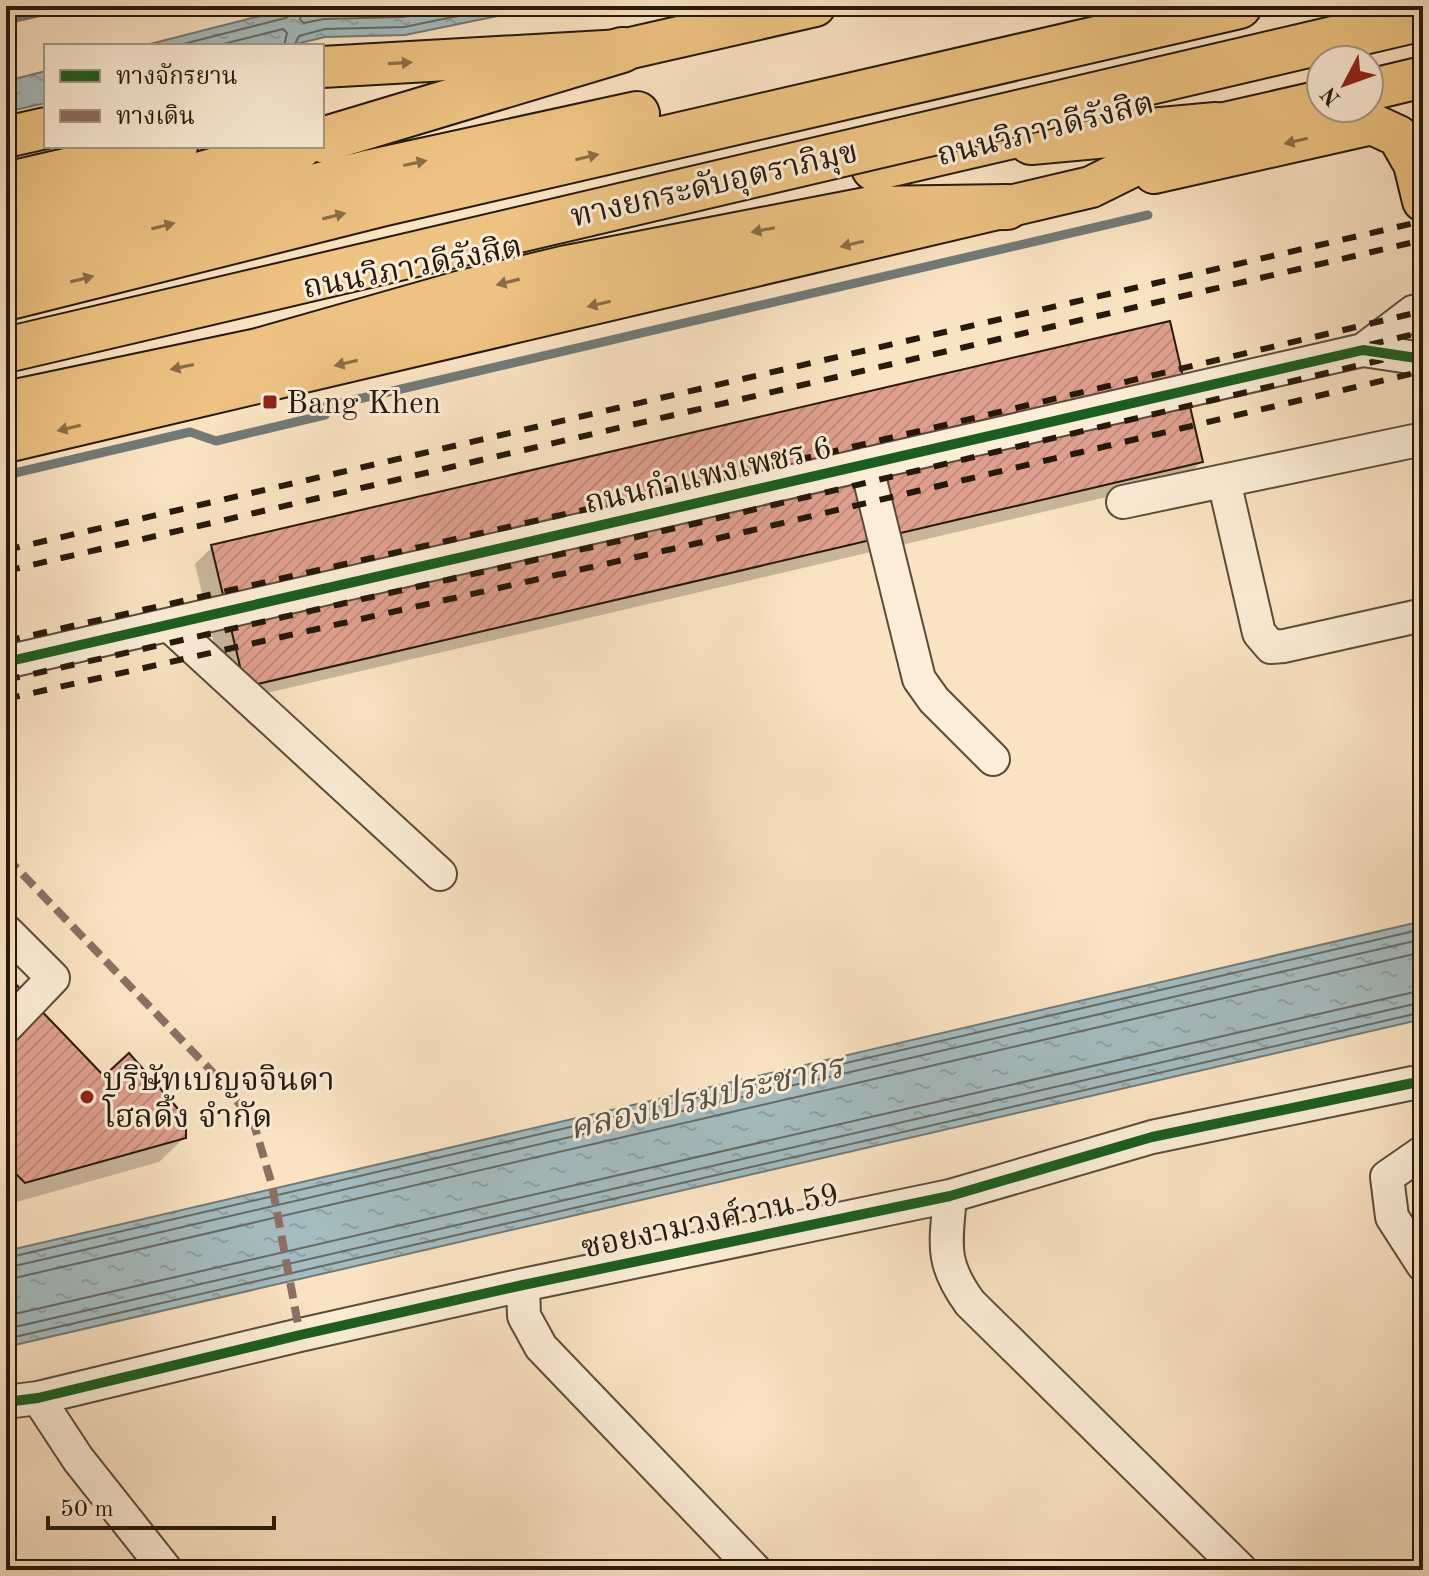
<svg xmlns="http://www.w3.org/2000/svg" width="1429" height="1576" viewBox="0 0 1429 1576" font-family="'Old Standard TT','Noto Serif Thai',serif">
  <defs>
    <pattern id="water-ripples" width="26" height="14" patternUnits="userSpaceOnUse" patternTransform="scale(2)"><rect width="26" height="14" fill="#a4bbbf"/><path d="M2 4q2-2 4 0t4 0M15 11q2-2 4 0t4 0" fill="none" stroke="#8da0a3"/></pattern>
    <pattern id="building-hatch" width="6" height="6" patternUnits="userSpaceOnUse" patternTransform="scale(2)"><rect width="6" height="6" fill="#e0a08f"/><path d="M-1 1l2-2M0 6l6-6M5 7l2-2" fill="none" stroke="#c0897a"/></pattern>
  </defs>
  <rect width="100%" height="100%" fill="#fae3c3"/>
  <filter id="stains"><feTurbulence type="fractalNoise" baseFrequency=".0025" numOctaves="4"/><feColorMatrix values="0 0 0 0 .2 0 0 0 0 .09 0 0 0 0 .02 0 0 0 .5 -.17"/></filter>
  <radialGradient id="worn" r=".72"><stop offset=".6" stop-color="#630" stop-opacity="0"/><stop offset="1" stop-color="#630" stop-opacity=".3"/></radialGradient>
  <path fill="url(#water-ripples)" stroke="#727a77" stroke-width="2" d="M299 6H546L405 35 325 37 287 46H142Z
    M46 71V103L6 112V81Z
    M1423 921V1019L6 1347V1251Z"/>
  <path fill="#0003" d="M1201 462 1184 479 228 702 195 564 212 547Z
    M6 977 104 1079 184 1138 159 1162 6 1205Z"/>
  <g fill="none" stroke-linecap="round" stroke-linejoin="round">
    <path stroke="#656a65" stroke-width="2" d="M303 6 300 20 304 23 324 19 403 17 458 6
      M175 46 286 18 291 13 292 6
      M215 46 283 29 287 33 284 46
      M294 46 299 36 325 29 404 27 507 6
      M6 1258 1423 929
      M6 1268 1423 939
      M6 1280 1423 952
      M6 1316 1423 990
      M6 1329 1423 1002
      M6 1339 1423 1012"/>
    <path stroke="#727a77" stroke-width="9" d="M6 20 46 11 45 6
      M6 475 190 432 216 441 325 415 324 407 1148 215"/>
  </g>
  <path fill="url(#building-hatch)" stroke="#26190b" stroke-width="2" d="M1170 321 1203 462 245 687 211 545Z
    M6 974 104 1076 129 1053 186 1118V1138L25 1183 6 1164Z"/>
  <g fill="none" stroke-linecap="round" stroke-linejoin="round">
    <defs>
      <path id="minor" d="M1363 350 1413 312 1423 310
        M866 464 919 679 934 700 993 759
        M1224 481 1259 633 1271 647 1284 646 1423 615
        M1123 502 1423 439
        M169 625 440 874
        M6 662 1363 350 1423 359
        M6 931 53 978 6 1027
        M1423 1152 1387 1177 1392 1217 1423 1265
        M950 1196C946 1244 940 1262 970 1303L1241 1570
        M523 1285 524 1316 541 1347 755 1570
        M38 1398 78 1459 166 1570
        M6 1402 38 1398 300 1335 523 1285 950 1196 1152 1137 1413 1083H1423"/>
      <path id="major" d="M322 67 622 50 815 6
        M1369 90 1423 77
        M6 137 46 128
        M1154 173 1372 124 1398 136 1414 164 1423 201
        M6 442 1091 187 1216 125 1321 101"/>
      <path id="highway" d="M322 140 622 50
        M1031 142 1216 125
        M874 168 1064 124
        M6 185 175 146
        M6 230 300 146
        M6 266 367 173 637 114
        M6 298 381 204 1239 6
        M6 404 258 351 462 293 567 268 871 209 1007 207"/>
    </defs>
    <use href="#minor" stroke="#5b4c39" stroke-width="36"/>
    <use href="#major" stroke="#26190b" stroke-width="44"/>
    <use href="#highway" stroke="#26190b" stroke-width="48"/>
    <use href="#minor" stroke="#fcedd8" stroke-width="32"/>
    <use href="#major" stroke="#edc282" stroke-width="40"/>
    <use href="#highway" stroke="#edc282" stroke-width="44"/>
    <path stroke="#26190b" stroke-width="6" stroke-dasharray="14 14" stroke-linecap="butt" d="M6 550 1423 221
      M6 571 1423 240
      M6 641 680 488 1423 311
      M6 661 685 507 1423 332
      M6 680 689 525 1423 350
      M6 699 694 544 1423 371"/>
    <defs>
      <path id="highway-bridge" d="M6 350 1423 18"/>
    </defs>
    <use href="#highway-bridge" stroke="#26190b" stroke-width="48" stroke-linecap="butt"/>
    <use href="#highway-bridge" stroke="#edc282" stroke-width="44"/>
    <path stroke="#8d6e63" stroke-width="8" stroke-dasharray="16 8" stroke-linecap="butt" d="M6 857 220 1080 253 1121 272 1185 300 1335"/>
    <defs>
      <path id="cycleway" d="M6 662 1363 350 1423 359
        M6 1402 38 1398 300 1335 523 1285 950 1196 1152 1137 1413 1083H1423"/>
    </defs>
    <use href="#cycleway" stroke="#fcedd8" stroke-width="15"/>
    <use href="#cycleway" stroke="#1b5e20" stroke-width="10"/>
  </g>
  <defs><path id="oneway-solid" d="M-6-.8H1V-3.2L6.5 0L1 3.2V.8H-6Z" transform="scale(2)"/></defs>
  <g fill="#8a6e46">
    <use href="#oneway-solid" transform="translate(400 63) rotate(-3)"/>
    <use href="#oneway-solid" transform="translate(1296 141) rotate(167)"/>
    <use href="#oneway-solid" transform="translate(587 157) rotate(-13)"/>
    <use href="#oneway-solid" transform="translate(415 163) rotate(-12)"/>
    <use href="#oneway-solid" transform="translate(334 216) rotate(-14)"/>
    <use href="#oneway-solid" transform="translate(163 226) rotate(-14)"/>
    <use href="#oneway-solid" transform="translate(763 230) rotate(169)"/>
    <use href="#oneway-solid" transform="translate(852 244) rotate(167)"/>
    <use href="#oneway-solid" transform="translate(82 279) rotate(-14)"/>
    <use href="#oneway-solid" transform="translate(508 282) rotate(166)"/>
    <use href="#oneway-solid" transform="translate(599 304) rotate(167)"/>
    <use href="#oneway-solid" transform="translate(346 363) rotate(167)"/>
    <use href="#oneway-solid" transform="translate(182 367) rotate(168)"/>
    <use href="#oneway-solid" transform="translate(69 428) rotate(167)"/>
  </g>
  <g fill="#8f2418" stroke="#fcedd8" stroke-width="3">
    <rect x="262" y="394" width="16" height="16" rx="4"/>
    <circle cx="87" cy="1097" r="8"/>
  </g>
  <g text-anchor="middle" stroke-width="6" stroke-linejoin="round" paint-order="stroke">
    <g font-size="32" fill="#26190b" stroke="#fcedd8">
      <text transform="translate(1045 128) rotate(-14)" y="11">ถนนวิภาวดีรังสิต</text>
      <text transform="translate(714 183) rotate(-13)" y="11">ทางยกระดับอุตราภิมุข</text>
      <text transform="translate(412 266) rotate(-11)" y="11">ถนนวิภาวดีรังสิต</text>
      <text transform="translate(708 474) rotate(-13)" y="11">ถนนกำแพงเพชร 6</text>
      <text transform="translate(710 1220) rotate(-12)" y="11">ซอยงามวงศ์วาน 59</text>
    </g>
    <g font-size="32" fill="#26190b" stroke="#fcedd8" text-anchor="start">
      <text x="286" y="413">Bang Khen</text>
      <text x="103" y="1090">บริษัทเบญจจินดา<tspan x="103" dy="37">โฮลดิ้ง จำกัด</tspan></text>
    </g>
    <g font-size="34" font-style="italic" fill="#52524a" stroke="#fcedd8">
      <text transform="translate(706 1096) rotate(-13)" y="12">คลองเปรมประชากร</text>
    </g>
  </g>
  <rect width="1429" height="1576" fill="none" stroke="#fae3c3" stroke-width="32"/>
  <rect x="8" y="8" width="1413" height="1560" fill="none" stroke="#26190b" stroke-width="4"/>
  <rect x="16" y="16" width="1397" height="1544" fill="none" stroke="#26190b" stroke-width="2"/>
  <rect x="44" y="44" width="280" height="104" fill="#fcedd8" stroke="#a69886" stroke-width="2"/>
  <rect x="60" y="70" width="40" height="12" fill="#1b5e20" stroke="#a69886" stroke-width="2"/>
  <text x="116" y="84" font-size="24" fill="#26190b">ทางจักรยาน</text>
  <rect x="60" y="110" width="40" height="12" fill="#8d6e63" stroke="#a69886" stroke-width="2"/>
  <text x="116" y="124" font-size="24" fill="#26190b">ทางเดิน</text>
  <g transform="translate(1345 84) rotate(229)"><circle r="38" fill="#fcedd8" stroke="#a69886" stroke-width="2"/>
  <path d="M0-6L14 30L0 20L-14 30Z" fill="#8f2418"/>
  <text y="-12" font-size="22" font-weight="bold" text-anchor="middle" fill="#26190b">N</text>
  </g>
  <path d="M48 1516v12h226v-12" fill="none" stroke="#26190b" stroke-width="4"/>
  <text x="60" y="1516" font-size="24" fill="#26190b" stroke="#fcedd8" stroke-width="6" paint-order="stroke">50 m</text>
  <rect width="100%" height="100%" filter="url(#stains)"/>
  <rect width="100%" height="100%" fill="url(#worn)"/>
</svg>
